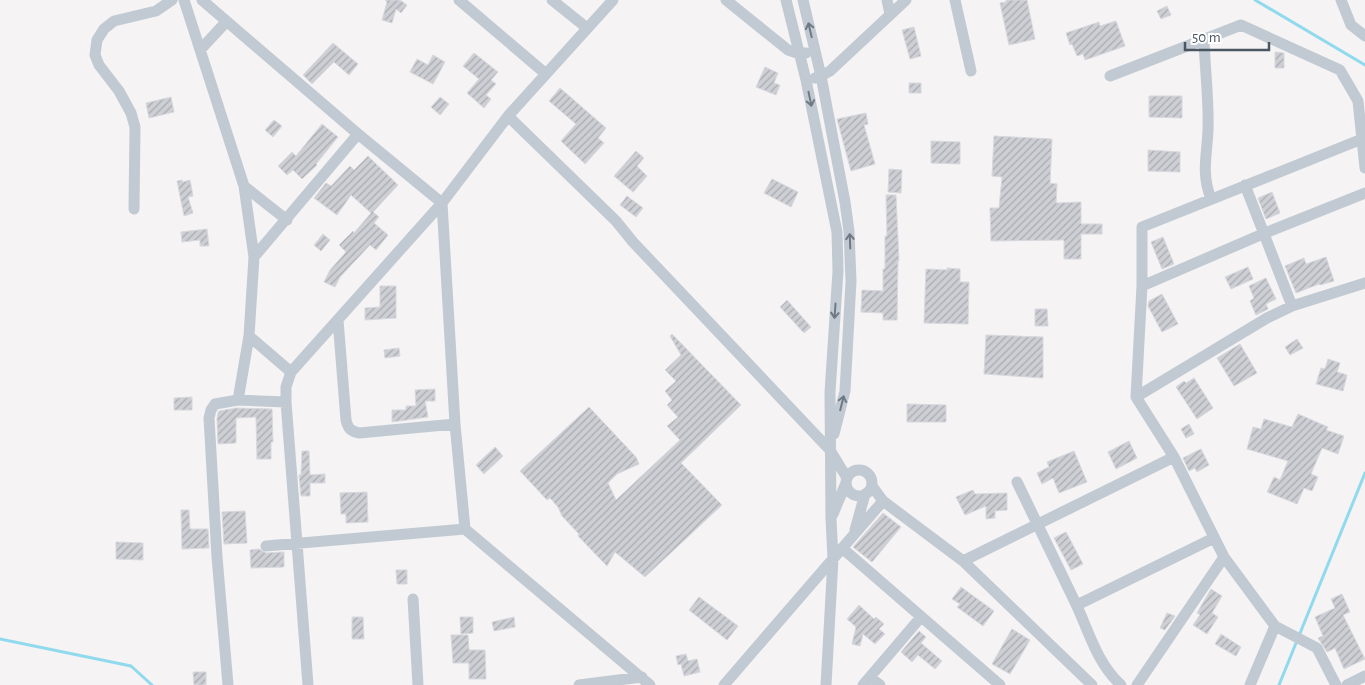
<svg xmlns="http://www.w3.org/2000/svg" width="1365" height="685" viewBox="0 0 1365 685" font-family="'Alegreya Sans',sans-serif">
  <defs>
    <pattern id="building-hatch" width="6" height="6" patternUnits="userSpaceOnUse" patternTransform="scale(1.25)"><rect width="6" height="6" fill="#cdcfd5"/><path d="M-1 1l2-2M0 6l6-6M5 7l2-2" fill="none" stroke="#a8abb0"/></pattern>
  </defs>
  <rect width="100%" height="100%" fill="#f5f3f3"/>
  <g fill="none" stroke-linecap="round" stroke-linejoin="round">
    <path stroke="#90daee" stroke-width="3" d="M1255 0 1365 65
      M0 639 131 666 152 685
      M1279 685 1365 473"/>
  </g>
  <path fill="url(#building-hatch)" stroke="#d7d9de" d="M385 0H400L407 5 401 13 396 9 392 23 382 20 387 2Z
    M1006 0H1027L1035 39 1009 45 1000 3 1006 2Z
    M1167 6 1171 15 1161 19 1157 11Z
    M1116 21 1125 46 1085 60 1083 54 1077 56 1072 44 1070 45 1066 33 1099 22 1100 26Z
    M914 27 921 56 910 59 902 30Z
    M333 43 358 64 349 75 334 62 312 84 303 75Z
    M1275 52 1284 53V68H1275Z
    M474 53 498 72 491 80 496 84 486 95 491 99 484 108 467 93 479 79 463 66Z
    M433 55 445 62 433 84 410 72 417 59 428 65Z
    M765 67 778 73 774 83 780 85 776 95 756 87Z
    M909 83H921V93H909Z
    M560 88 606 128 598 138 604 143 585 164 561 141 576 124 549 101Z
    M1149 96H1182V118L1149 117Z
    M171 97 174 112 149 118 146 103Z
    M440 97 449 104 440 115 431 107Z
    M866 113 868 124 864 125 875 164 851 171 837 119Z
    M274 120 282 126 273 137 265 130Z
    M322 124 338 137 316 164 317 165 302 179 293 170 287 175 278 166 292 152 296 156Z
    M994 136 1052 139 1050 183 1057 184 1056 203 1081 202V224H1102V234H1081V259H1064V240L991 241 990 208H999L1002 177 992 176Z
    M931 141 960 142V164L931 163Z
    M1148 150 1180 152V172L1148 171Z
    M636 151 644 158 637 166 647 176 633 192 614 176Z
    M368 156 398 185 373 212 379 217 374 223 388 235 376 250 370 245 340 277 335 287 324 282 330 270 346 252 339 245 353 231 354 233 371 213 351 195 337 215 314 198 326 183 331 186 350 166 354 170Z
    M889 169 902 170 901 193 888 192Z
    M772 179 798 192 791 207 764 193Z
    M182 180 183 182 190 180 193 196 188 197 193 213 184 216 177 181Z
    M1272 192 1280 213 1266 219 1258 198Z
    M886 195H896L899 261H898L897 320H883V313L861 312 862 290 883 291V269H885V236H887Z
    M627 196 643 208 636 217 620 205Z
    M207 229 209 246H200V240L182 242 181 232Z
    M323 234 330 240 321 251 314 245Z
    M1163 237 1174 264 1162 269 1151 242Z
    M1326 257 1334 281 1320 285 1319 284 1296 293 1285 266 1304 258 1306 264Z
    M1248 267 1253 279 1231 289 1225 277Z
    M947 268 960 269V282H969L968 324 924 323 926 269 947 270Z
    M1266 278 1276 299 1266 304 1268 309 1256 315 1250 301 1254 298 1249 286Z
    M380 286H396V318L365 320V308L380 307Z
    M1162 294 1178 324 1162 332 1148 306 1149 301Z
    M787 300 811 327 804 333 780 307Z
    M1035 309H1047L1048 326H1035Z
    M672 334 741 405 681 463 722 505 645 577 615 552 607 566 578 536 579 534 562 516 558 507 550 498 547 500 520 471 589 407 636 457 639 464 617 474 608 483 616 500 680 440 667 426 678 417 667 405 672 400 665 391 676 381 665 370 681 355 670 336Z
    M986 335 1043 337V378L984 374Z
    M1297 339 1303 348 1290 355 1285 347Z
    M1240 344 1257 373 1234 386 1217 358Z
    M399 348 400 356 385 358 384 350Z
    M1328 359 1340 363 1337 372 1347 375 1343 391 1316 384 1321 368 1325 369Z
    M1194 378 1213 408 1197 419 1176 387 1184 381 1186 383Z
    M435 389V401H425L428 417 392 422V410H406V406H416L415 390Z
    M192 397V410H174V398Z
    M907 404 946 405V422H907Z
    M236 408 272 409 273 442H271V459H257L256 417 236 418V443L218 444 217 419 218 413 219 411Z
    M1298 414 1328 427 1326 430 1344 436 1338 454 1322 448 1311 474 1318 477 1312 491 1304 488 1297 504 1267 492 1274 477 1280 480 1288 461 1247 449 1253 427 1261 429 1264 419 1292 427Z
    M1189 424 1194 434 1186 438 1181 429Z
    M1129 441 1137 458 1116 469 1108 452Z
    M495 447 503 456 484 474 476 465Z
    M1201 449 1209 465 1197 472 1195 468 1189 471 1183 458Z
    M302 451H309L310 475 325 474V483H310V496H301L299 475H301Z
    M1074 451 1087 482 1059 493 1053 478 1042 484 1037 473 1049 467 1047 462Z
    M973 490 975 494 1007 493V510L995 511V518L986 519V506L965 515 956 497Z
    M367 492 368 522 346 523V514H341L340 493Z
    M181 510H189L190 529H208L209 548 182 549Z
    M245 511 247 543 224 544 222 512Z
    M883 513 901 527 872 562 853 547Z
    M1066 532 1083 564 1071 570 1054 538Z
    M116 542 143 543V560L116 559Z
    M259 549 266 553 284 552V567L251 568 250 550Z
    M396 570H407V584H397Z
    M961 587 994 611 983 626 957 607 960 604 952 599Z
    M1211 589 1222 596 1212 613 1218 617 1207 634 1193 625 1200 615 1197 613Z
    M1342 594 1350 612 1343 615 1365 659 1344 669 1335 648 1327 652 1320 641 1318 638 1323 636 1315 617 1335 608 1331 599Z
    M699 597 738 626 727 640 689 610Z
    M859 605 874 619 876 617 884 624 879 629 885 634 875 644 863 634 860 646 852 644 856 627 847 619Z
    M1167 613 1175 616 1165 630 1160 628Z
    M352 617H363L364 639H352Z
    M460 617H473V633L461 634Z
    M514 617 515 627 494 631 492 622Z
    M1012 629 1030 640 1010 674 992 664Z
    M919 631 926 637 921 643 942 661 935 669 918 655 912 662 901 652Z
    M1221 634 1241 647 1236 656 1215 644Z
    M451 635H468L469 650H485L486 679H469V663H453Z
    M686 654 688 661 697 659 700 672 684 676 681 664 678 665 676 656Z
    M193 672H206V685H194Z"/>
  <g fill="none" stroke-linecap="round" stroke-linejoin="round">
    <path stroke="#c1cad2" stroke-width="11" d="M184 0 244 186 254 257 249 336 238 400 286 402
      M202 0 358 134 442 203 291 372 286 387V402L308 685
      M459 0 546 74
      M552 0 587 28
      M613 0 508 116 442 203 455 424 465 529 650 685
      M726 0 788 50 800 54 806 53
      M786 0 806 80 837 232 838 271 830 392 831 519 833 559 826 685
      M803 0 821 76 845 202 849 231 851 281 845 391 834 434
      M887 0 890 14
      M955 0 971 71
      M1341 0 1351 25 1365 36
      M1204 40C1205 69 1209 100 1208 130 1207 156 1201 173 1211 199
      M201 49 226 22
      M1110 76 1241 25 1340 70 1358 101 1365 168
      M815 78 821 76 830 71 906 0
      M508 116 616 221 633 242 830 450 847 478
      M1245 185 1292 306
      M244 186 287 220
      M134 209 135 127 131 113 119 91 99 65 95 55 97 40 104 29 114 21 156 11 172 0
      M254 257 358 134
      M1142 286 1265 233 1365 193
      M338 320 346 420C348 429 351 431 359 433L455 424
      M249 336 291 372
      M1136 397 1142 286V227L1357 141
      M846 483a13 13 0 1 1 26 0a13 13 0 1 1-26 0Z
      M1017 482C1036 522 1056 562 1075 602 1089 631 1096 662 1121 685
      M872 486 883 501 963 561 1092 685
      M833 514 846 483
      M855 530 865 494
      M266 546 465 529
      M842 548 1000 685
      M963 561 1174 457
      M413 599 418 685
      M1077 605 1214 538
      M870 677 880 685
      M228 685 217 557 209 418 211 410 215 404 238 400
      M579 685 642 677
      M724 685 883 501
      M863 685 921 617
      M1137 685 1224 557
      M1250 685 1275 626
      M1336 685 1317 648 1275 626 1224 557 1174 457 1136 397 1267 318 1292 306 1365 283
      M1347 685 1365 676"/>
  </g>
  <defs><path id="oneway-shaft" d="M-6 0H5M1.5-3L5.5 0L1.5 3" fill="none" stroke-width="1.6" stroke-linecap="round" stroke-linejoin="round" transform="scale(1.25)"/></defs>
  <g stroke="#6e7983">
    <use href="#oneway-shaft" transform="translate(810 30) rotate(-103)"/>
    <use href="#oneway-shaft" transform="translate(810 99) rotate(78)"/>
    <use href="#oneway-shaft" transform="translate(850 241) rotate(-92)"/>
    <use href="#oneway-shaft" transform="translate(835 311) rotate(94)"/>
    <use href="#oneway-shaft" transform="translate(842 403) rotate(-76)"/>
  </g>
  <path d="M1185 42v8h84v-8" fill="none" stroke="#4a5661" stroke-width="2.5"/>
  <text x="1192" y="42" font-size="15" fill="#4a5661" stroke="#ffffff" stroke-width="4" paint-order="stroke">50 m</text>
</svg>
